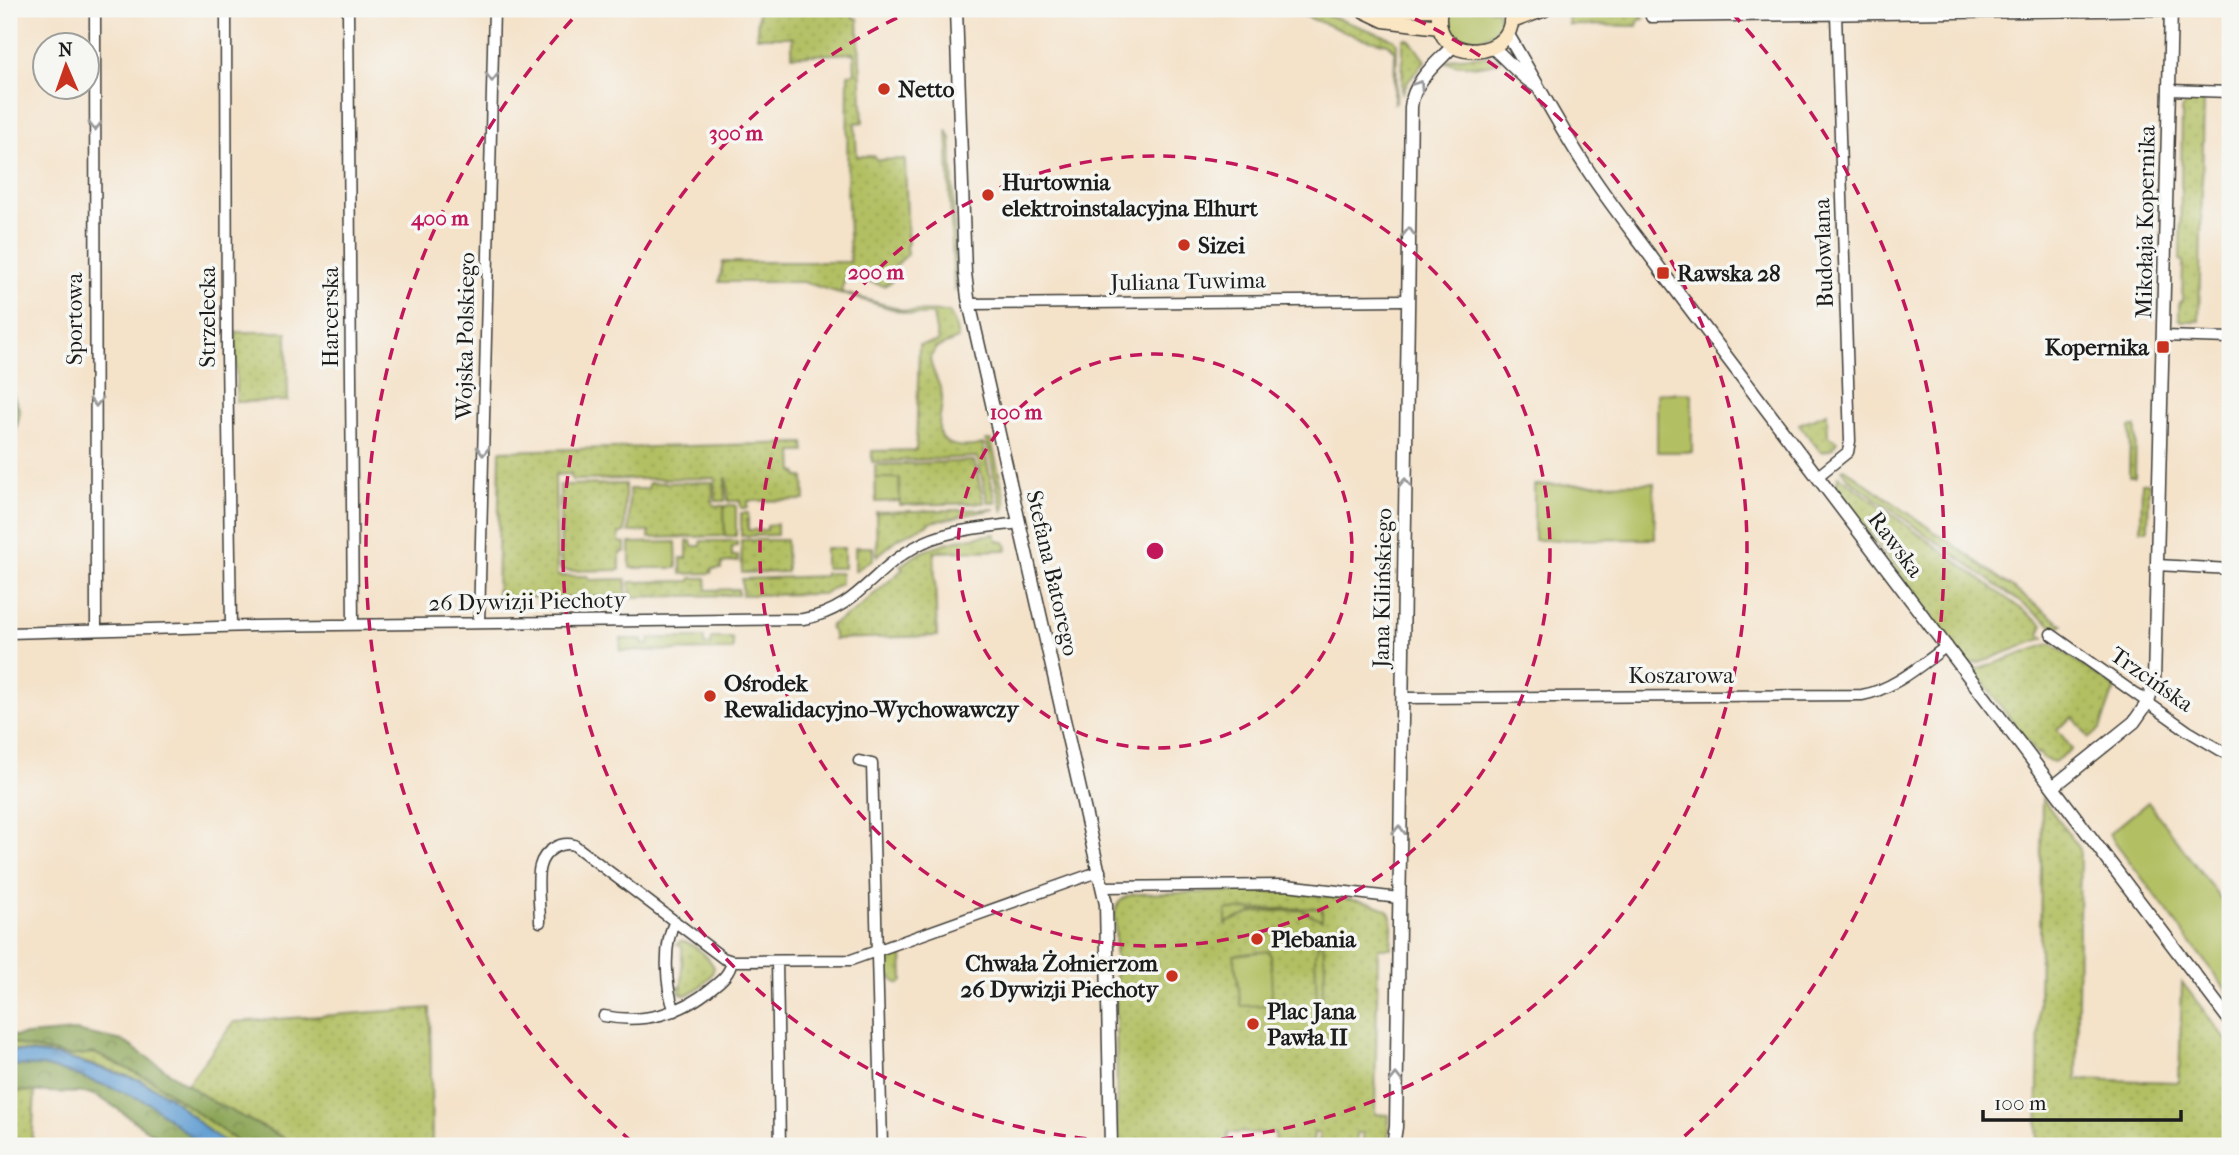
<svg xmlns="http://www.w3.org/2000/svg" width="2239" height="1155" viewBox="0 0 2239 1155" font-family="'IM FELL French Canon',serif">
  <defs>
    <pattern id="grass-dots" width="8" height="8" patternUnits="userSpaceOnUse" patternTransform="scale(1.75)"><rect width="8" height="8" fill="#b2bf62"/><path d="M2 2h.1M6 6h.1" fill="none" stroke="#98a454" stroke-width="1.8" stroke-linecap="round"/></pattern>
    <pattern id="forest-crowns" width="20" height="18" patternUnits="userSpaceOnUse" patternTransform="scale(1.75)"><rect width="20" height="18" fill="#8da658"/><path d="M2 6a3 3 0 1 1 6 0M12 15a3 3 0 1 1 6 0" fill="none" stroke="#728648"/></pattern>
    <pattern id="water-ripples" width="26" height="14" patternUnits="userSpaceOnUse" patternTransform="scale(1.75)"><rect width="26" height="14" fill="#639fd3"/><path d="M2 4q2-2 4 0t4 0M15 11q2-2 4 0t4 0" fill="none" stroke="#5181aa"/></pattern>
  </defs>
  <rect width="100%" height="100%" fill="#f6f6f2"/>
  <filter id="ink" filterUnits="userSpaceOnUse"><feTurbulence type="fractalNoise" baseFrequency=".0143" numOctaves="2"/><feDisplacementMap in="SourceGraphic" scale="14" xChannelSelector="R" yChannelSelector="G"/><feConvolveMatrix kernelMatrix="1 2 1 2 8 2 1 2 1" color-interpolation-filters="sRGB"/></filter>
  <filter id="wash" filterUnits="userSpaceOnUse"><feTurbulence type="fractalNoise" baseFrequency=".00686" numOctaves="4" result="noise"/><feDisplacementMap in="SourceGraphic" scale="28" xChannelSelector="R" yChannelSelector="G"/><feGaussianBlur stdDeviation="1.57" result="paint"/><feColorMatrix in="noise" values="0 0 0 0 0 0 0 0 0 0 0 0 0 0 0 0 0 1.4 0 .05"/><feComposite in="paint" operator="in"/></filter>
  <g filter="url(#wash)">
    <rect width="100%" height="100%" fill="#f4e2c9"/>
    <path fill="url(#grass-dots)" stroke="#676e3f" stroke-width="2" d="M758 9H853V18H858L863 122 855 123 857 156H874L877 160 903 159 905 161 908 244 906 245 907 255 897 264 891 282 884 286 846 275 841 292 906 311 949 312 955 323 958 339 936 348 930 358C931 371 940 382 942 395 943 406 939 416 939 427 939 450 970 448 983 444L996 503H988L977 457 872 462V451L916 450 919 345 938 342 933 315H912L803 282H719L723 262H850L847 184 848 74 855 73 854 53 792 56V37H757Z
      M1287 9H1311L1394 39 1397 43 1396 102 1394 103 1395 51 1388 44 1361 38Z
      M1567 9H1641L1644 19 1639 20 1637 26 1569 25Z
      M1405 38 1410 40 1425 61 1409 80 1402 94 1403 41Z
      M1489 56 1500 61C1487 68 1460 66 1445 62L1458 57Z
      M2192 101H2204L2199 321H2182L2179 318V302L2182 301 2183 261 2180 260 2182 110 2184 106Z
      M947 130 951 138 957 286 954 290Z
      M2147 263H2155L2154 316H2146Z
      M236 332H287L288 401 236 402Z
      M1827 413 1828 436 1837 441 1832 449 1824 452 1819 450 1799 424Z
      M2130 427H2136L2135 476H2129Z
      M986 440H991L1006 503 1003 512Z
      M804 443 805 452H793L794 472H797L798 477H804L805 500 748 501V508H741L740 501H728L727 478H725V501H716L715 478 572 480 571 474 555 475 557 576H588L589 580 626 579V596L497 598 500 451Z
      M974 461 984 503 900 505 899 478H875V465Z
      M1844 468 1965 553 2063 625 2057 629 1849 479 1842 469Z
      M1838 475 2043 625 2039 634 2044 638 1979 663 1968 664 1849 507 1837 487Z
      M713 482V505L724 506 725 536 649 538V532H629V489H648L649 483Z
      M2142 483H2149L2148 530H2141Z
      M625 484V533H619V542L625 543V552L620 553V570L561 571 560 485Z
      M995 509 932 522 899 538 877 556 876 512Z
      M741 513H748V530H767V526L777 524V535L741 536Z
      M996 534V540L1006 543 1007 550 934 552 937 636 834 639V634L830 629 831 625 855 611 903 569 900 566C929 543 961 538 996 534Z
      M741 540H786L787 572 742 573Z
      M687 541H691L692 546H701V541H737V546L732 547V556H738V561L722 563 721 569H712L711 573 681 574V558H687Z
      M855 547H873V559L855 571Z
      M825 548H844V568H825Z
      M825 573H841V583L823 594 742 595V579L825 576Z
      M691 578H706L707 590 738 589V595L630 597V582L690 581Z
      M2051 643 2116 689 2112 695 2100 729 2089 738 2073 717 2057 729 2072 749 2054 762 2044 759 2039 753 2037 754 1974 671Z
      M2042 798 2080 849 2077 1079 2179 1082 2182 982 2230 1045V1146H2037Z
      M1260 891C1281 892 1377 898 1388 911 1395 920 1391 937 1391 948H1378L1375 1114 1389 1115 1388 1146H1363V1133H1357V1146H1319V1133H1314L1313 1143H1275V1133H1228L1227 1146H1120L1117 1134 1115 915C1115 903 1122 897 1134 894Z
      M680 941C693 942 708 956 714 967 712 980 697 990 686 995L680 993 677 988V986L682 988V947L677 944Z
      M898 950 902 953 903 981 899 984 887 976 884 966 888 955Z
      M430 1008 432 1146H300L213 1102 187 1084 234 1022Z
      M9 1041 22 1046 70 1056 94 1053 153 1081 244 1146C210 1146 184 1103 155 1088 116 1068 52 1052 9 1050Z
      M9 1091H35L32 1146H9Z"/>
    <path fill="url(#forest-crowns)" stroke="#54613a" stroke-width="2" d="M9 385 20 411 9 462Z
      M75 1031 123 1041 213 1102 300 1146H244L153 1081 94 1053 70 1056 22 1046 9 1041V1034L15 1036Z
      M9 1065 43 1066 73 1074 126 1093 149 1103 203 1146C196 1146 188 1147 181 1146 151 1141 119 1103 88 1093L9 1091Z"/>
    <path fill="#b2bf62" stroke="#676e3f" stroke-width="2" d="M1453 9H1498L1500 24C1484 51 1433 42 1453 9Z
      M1657 393H1692V452H1657Z
      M875 478H899L900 501 876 502Z
      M1654 483 1655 539 1534 540V485Z
      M736 505V536H725L724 506Z
      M676 542 677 568H630V543Z
      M650 638H704V645H711V638H731L733 640V650L620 651 621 639H642L643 645H649Z
      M2148 802 2230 911V995L2109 834Z
      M1322 908V920L1301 910 1254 912 1228 922 1226 926V910Z
      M1320 942H1323L1325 968 1321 1004H1317L1315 953 1318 950 1317 944Z
      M1268 951 1271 956 1272 1005 1241 1006 1234 955Z"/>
    <path fill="url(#water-ripples)" stroke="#405e78" stroke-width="2" d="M9 1050 59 1056 140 1080 169 1096 210 1132 231 1146H203L149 1103 126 1093 73 1074 43 1066 9 1065Z"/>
  </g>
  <g filter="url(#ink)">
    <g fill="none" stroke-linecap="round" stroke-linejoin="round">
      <defs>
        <path id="minor" d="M95 9 96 630
          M226 9 227 355 231 626
          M348 9 353 624
          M1651 17 2171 10
          M2169 90 2230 92
          M969 304 1408 300
          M2163 336 2230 338
          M1818 476 1848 452 1850 441 1836 14
          M2157 565 2230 569
          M479 623 494 9
          M9 633 253 626 803 619C857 610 872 570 915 547 946 529 984 528 1019 523
          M2051 634 2188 731 2230 756
          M1402 698 1862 695C1893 690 1922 664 1947 646
          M859 761 872 764 882 1146
          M1103 887 1286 885 1399 898
          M675 921C663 944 665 987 675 1011
          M540 922C540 908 536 877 540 866 544 851 560 841 574 845L723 958 732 961 851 960 1100 871
          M777 961 780 1146
          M604 1016C643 1024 682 1014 713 987 722 980 730 973 732 961"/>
        <path id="tertiary" d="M956 9 965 273 968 298 1106 904 1111 1146
          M1508 35C1534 78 1557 122 1584 164 1608 202 1637 237 1663 273L2230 1021
          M1492 47C1508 60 1520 77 1538 87
          M2053 787 2134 722 2148 702 2154 681 2171 9
          M1393 1146 1396 1127 1411 107C1413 81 1436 64 1453 46"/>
        <path id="secondary" d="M1361 9 1384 20 1439 27
          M1440 9C1428 68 1523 61 1510 9
          M1366 10 1440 9
          M1512 21 1545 9"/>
      </defs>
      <use href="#minor" stroke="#3c3a36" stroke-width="13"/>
      <use href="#tertiary" stroke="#3c3a36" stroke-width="15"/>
      <use href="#secondary" stroke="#3c3a36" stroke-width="17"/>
      <use href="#minor" stroke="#fff" stroke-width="10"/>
      <use href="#tertiary" stroke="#fff" stroke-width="12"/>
      <use href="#secondary" stroke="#fbe6c3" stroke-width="14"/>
    </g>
    <defs><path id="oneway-chevron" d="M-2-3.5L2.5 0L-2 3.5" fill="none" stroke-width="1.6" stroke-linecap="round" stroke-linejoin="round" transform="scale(1.75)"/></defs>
    <g stroke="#999">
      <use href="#oneway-chevron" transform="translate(492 77) rotate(91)"/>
      <use href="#oneway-chevron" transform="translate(1419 85) rotate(-56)"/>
      <use href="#oneway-chevron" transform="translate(95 126) rotate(90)"/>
      <use href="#oneway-chevron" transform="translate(1409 232) rotate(-89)"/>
      <use href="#oneway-chevron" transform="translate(96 402) rotate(90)"/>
      <use href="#oneway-chevron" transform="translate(483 451) rotate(91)"/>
      <use href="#oneway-chevron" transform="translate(1405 483) rotate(-89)"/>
      <use href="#oneway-chevron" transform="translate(1399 830) rotate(-89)"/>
      <use href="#oneway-chevron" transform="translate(1396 1078) rotate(-90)"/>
    </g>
  </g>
  <g fill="none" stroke="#c2185b" stroke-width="3.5" stroke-dasharray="12 9">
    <circle cx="1155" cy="551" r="197"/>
    <circle cx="1155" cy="551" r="395"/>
    <path d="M1396 10A592 592 0 1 1 914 10"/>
    <path d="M632 1142A789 789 0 0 1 578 13M1732 13A789 789 0 0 1 1678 1142"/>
  </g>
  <g fill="#c8321e" stroke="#f6f6f2" stroke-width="2.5">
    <circle cx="884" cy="89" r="7"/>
    <circle cx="988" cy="195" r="7"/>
    <circle cx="1184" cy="245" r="7"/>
    <rect x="1656" y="266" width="14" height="14" rx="3.5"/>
    <rect x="2156" y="340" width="14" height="14" rx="3.5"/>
    <circle cx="710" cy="696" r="7"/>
    <circle cx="1257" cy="939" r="7"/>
    <circle cx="1172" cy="976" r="7"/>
    <circle cx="1253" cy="1024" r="7"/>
  </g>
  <g text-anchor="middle" stroke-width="7" stroke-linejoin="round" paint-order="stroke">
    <g font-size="23" font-weight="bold" fill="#1c1c1c" stroke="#f6f6f2" text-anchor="start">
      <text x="898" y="97">Netto</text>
      <text x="1002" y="190">Hurtownia<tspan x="1002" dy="26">elektroinstalacyjna Elhurt</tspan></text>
      <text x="1198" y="253">Sizei</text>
      <text x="1677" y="281">Rawska 28</text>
      <text x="2149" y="355" text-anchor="end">Kopernika</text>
      <text x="724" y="691">Ośrodek<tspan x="724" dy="26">Rewalidacyjno-Wychowawczy</tspan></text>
      <text x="1271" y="947">Plebania</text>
      <text x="1158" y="971" text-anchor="end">Chwała Żołnierzom<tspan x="1158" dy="26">26 Dywizji Piechoty</tspan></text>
      <text x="1267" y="1019">Plac Jana<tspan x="1267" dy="26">Pawła II</tspan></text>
    </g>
    <g font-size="23" fill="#1c1c1c" stroke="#f6f6f2">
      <text transform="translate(2145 222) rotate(-89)" y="8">Mikołaja Kopernika</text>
      <text transform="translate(1823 253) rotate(-92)" y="8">Budowlana</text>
      <text transform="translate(1188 281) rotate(-1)" y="8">Juliana Tuwima</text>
      <text transform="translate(207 317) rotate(-90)" y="8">Strzelecka</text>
      <text transform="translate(330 317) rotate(-90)" y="8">Harcerska</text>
      <text transform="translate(74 319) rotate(-90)" y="8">Sportowa</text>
      <text transform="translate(465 336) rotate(-89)" y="8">Wojska Polskiego</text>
      <text transform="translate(1896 544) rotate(53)" y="8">Rawska</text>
      <text transform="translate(1053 573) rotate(77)" y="8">Stefana Batorego</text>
      <text transform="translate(1382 588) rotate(-89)" y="8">Jana Kilińskiego</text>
      <text transform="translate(527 601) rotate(-1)" y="8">26 Dywizji Piechoty</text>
      <text x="1681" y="683">Koszarowa</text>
      <text transform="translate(2152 679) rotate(35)" y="8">Trzcińska</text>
    </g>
  </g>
  <circle cx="1155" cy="551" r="10" fill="#c2185b" stroke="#f6f6f2" stroke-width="3.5"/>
  <g font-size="21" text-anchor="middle" font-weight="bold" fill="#c2185b" stroke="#f6f6f2" stroke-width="7" stroke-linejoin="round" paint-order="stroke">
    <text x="736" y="140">300 m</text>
    <text x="440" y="225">400 m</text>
    <text x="876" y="279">200 m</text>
    <text x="1016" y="419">100 m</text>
  </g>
  <rect width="2239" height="1155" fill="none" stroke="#f6f6f2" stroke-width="35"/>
  <g transform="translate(66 66) rotate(358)"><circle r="33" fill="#f6f6f2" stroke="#9f9f9c" stroke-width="2"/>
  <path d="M0-5L12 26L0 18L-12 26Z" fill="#c8321e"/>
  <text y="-10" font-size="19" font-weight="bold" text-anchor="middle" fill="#1c1c1c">N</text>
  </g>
  <path d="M1983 1110v10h198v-10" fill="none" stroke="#1c1c1c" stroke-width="3.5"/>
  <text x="1994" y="1110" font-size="21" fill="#1c1c1c" stroke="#f6f6f2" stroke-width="5" paint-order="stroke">100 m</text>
</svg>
